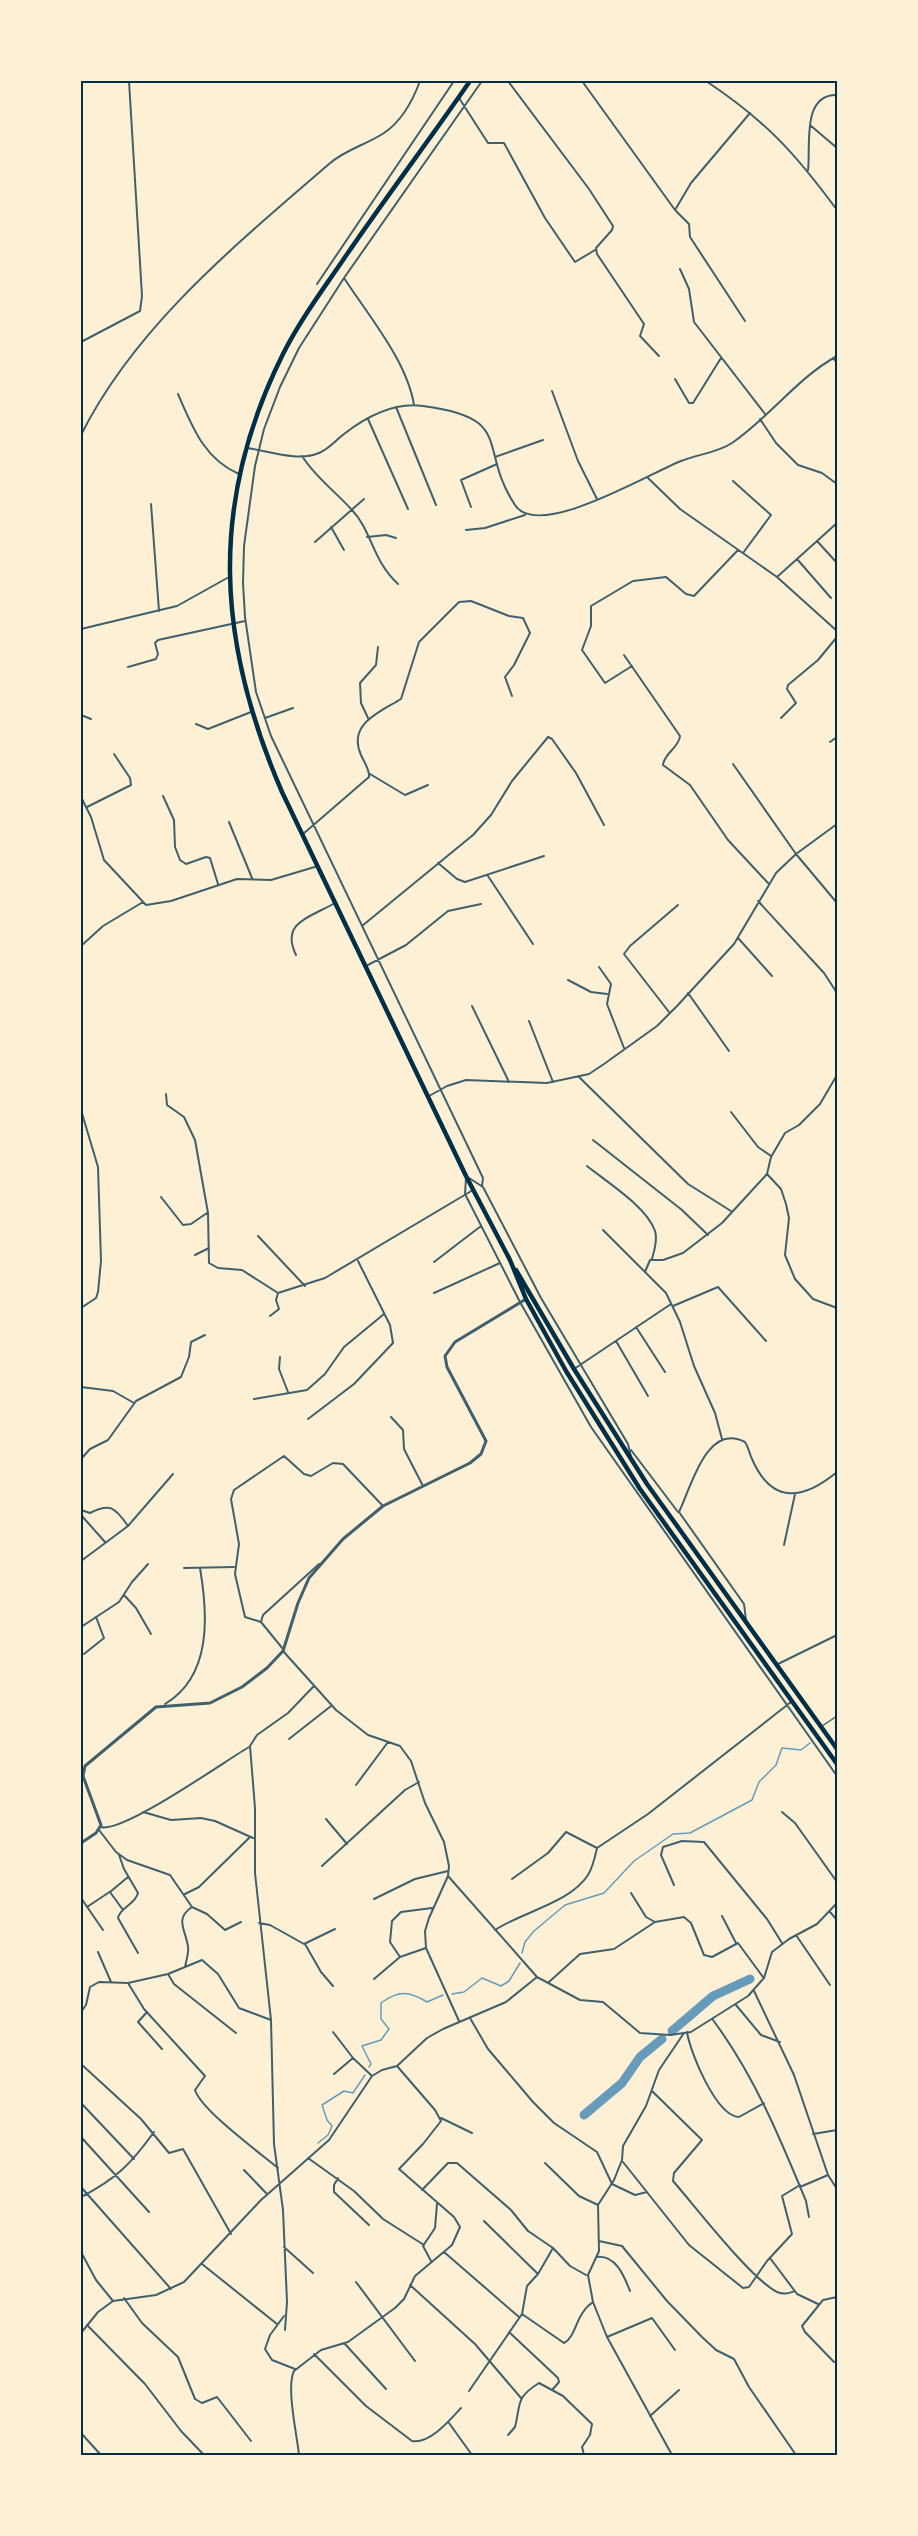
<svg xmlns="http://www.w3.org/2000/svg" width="918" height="2536" viewBox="0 0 918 2536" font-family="Arial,sans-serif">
  <rect width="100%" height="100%" fill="#fdf0d5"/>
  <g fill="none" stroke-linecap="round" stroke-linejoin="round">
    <path stroke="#669bbc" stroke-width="1.5" d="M835 1723 837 1721
      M522 1953 525 1942 534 1931 565 1905 604 1893 634 1861 673 1834 690 1833 752 1800 759 1782 776 1765 782 1748 801 1750 810 1743
      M452 1994 464 1992 482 1978 501 1986 509 1981 520 1963
      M369 2067 371 2064 362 2046 381 2040 389 2029 381 2019V2003C399 1990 409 1991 427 2002L443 1995
      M318 2143 328 2135 332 2126 327 2120 322 2105 344 2091 353 2093 365 2075"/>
    <path stroke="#669bbc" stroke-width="9" d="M672 2031 713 1996 750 1979
      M584 2115 622 2083 640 2057 662 2039"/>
    <path stroke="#3f606c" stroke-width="1.5" d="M822 1726 837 1716"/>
    <path stroke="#3f606c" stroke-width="2" d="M508 81 589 189 613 226 612 230 596 248 597 254 644 324 640 336 659 356
      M582 81 675 210 689 224 690 237 745 321
      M706 81C766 121 795 153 837 210
      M459 98 488 143H504L545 218 575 262 595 250
      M810 125 837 148
      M808 170C811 147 801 94 837 95
      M675 210 691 183 750 113
      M680 269 689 289 694 322 765 414
      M344 278C368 315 407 361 414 405
      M317 284 454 81
      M81 342 140 311 142 296 129 81
      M833 358 837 363
      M675 379 689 403H693L721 358
      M552 391 578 461 597 499
      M178 394C192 426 204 459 239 474
      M396 407 436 505
      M368 419 408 509
      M760 419 776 443 798 465 822 473 837 484
      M81 435C136 325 238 243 329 164 346 149 366 145 384 133 402 121 413 100 420 81
      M247 448C269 451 298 462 319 453 329 449 336 440 344 434 366 417 395 402 423 406 516 418 477 448 515 505 538 541 650 473 681 461 698 454 717 453 732 443 770 417 797 378 837 356
      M302 456C316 478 335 491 352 510 372 531 372 560 398 584
      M495 457 543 440
      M647 477 680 509 777 577 837 631
      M733 481 771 515 743 553
      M151 504 159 611
      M471 507 461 480 497 464
      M331 527 344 550
      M466 530 485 528 525 515
      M367 537 386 535 396 538
      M817 541 837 563
      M315 542 364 499
      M797 559 831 598
      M777 577 837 523
      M81 629 177 606 229 577
      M624 655 680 736C679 748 664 753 663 765L690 785 728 840 768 883
      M632 666 605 683 582 650 591 626V606L633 581 666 577 686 594 694 596 738 550
      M128 667 156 659 158 654 155 643 158 640 245 621
      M81 715 91 719
      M265 718 293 708
      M368 718 361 703 360 683 376 665 378 647
      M781 718 796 703 787 689 788 685 818 660 837 637
      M196 724 208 729 251 712
      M830 742 837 737
      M733 764 796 854 837 903
      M370 774 405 795 428 785
      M163 796 174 820 175 847 180 860 186 864 206 857 210 858 218 884
      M81 797 91 817 104 860 146 905 171 901 237 879 271 880 318 866
      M87 807 131 785 130 778 114 754
      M229 822 252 878
      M303 834 369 777C370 770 364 762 361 755 347 724 380 712 401 699L419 642 459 602 471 601 509 616 523 618 530 633 514 665 505 677 512 696
      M438 863 457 879 465 882 544 856
      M488 876 533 944
      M758 901 824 973 837 993
      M362 926 473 835 491 815 512 781 548 737 552 739 576 773 604 825
      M738 938 772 976
      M81 946 103 926 143 902
      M296 955C280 922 311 917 333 904
      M366 966 406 945 448 911 481 904
      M599 967 611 984 607 1004 624 1048
      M568 980 591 992 607 994
      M688 993 729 1051
      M472 1006 509 1082
      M669 1012 624 954 630 946 678 905
      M529 1021 553 1082
      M579 1077 688 1184 731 1211
      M166 1094 167 1105 184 1117 195 1140 208 1213 209 1263 218 1268 242 1270 278 1293 325 1278 473 1190
      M429 1096 447 1086 466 1080 547 1083 589 1074 604 1064 657 1026 677 1006 734 944 776 873 796 854 837 824
      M81 1110 98 1167 101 1261 98 1292 96 1298 81 1308
      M731 1112 758 1147 771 1156
      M593 1140 682 1210 708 1235
      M587 1166C607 1182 647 1207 655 1231 658 1240 654 1251 652 1259
      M767 1174 781 1189 786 1204 789 1218 785 1255 795 1279 813 1299 837 1308
      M466 1178 465 1194 520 1302 591 1427 837 1776
      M469 1178 483 1187 541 1298 628 1444 631 1457
      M482 1186 483 1178 271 736 256 692 245 617 243 583 244 546 255 466 264 429 280 387 299 348 344 278 482 81
      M161 1197 183 1225 191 1224 207 1213
      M603 1230 666 1293 680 1322 694 1366 715 1413 722 1439
      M258 1236 305 1286
      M195 1255 209 1248
      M434 1262 481 1226
      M645 1272 650 1260H663L683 1253 722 1223 767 1174 771 1157 785 1133 799 1125 820 1104 837 1075
      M434 1293 500 1263
      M673 1306 718 1287 766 1341
      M270 1316 279 1309 276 1300 278 1293
      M636 1327 665 1372
      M616 1341 648 1396
      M280 1357 279 1369 288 1392
      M574 1369 671 1304
      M81 1387 113 1391 134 1403
      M254 1399 307 1390 325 1374 344 1347 384 1314
      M391 1417 403 1430 404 1449 423 1486
      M308 1419 354 1384 393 1343 390 1325 358 1261
      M631 1450 678 1512
      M81 1459 90 1449 108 1440 136 1401 181 1377 189 1357 191 1342 205 1335
      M81 1510 90 1513C110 1503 115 1507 128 1526
      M81 1515 105 1542
      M784 1545 795 1494
      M81 1561 128 1526 173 1474
      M184 1568 234 1567
      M124 1595 136 1608 151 1634
      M746 1620 744 1604 679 1512C691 1488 706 1422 745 1442 749 1448 749 1453 752 1459 772 1505 803 1500 837 1472
      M261 1622 245 1617 235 1574 239 1544 231 1499 234 1490 284 1456 304 1474 311 1476 333 1463 343 1464 383 1506
      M81 1627 119 1602 132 1582 148 1564
      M283 1649 261 1622 263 1615 319 1564
      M283 1651 336 1710 368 1735 400 1746 411 1761 425 1803 444 1842 449 1866 448 1876 429 1918 425 1931 426 1948 459 2021
      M84 1654 104 1638 96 1617
      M776 1665 837 1635
      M165 1704C212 1676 208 1615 200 1568
      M289 1739 331 1706
      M356 1785 388 1742
      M143 1812 171 1820 201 1818 215 1821 253 1838
      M782 1812 795 1823 837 1882
      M326 1819 347 1844
      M101 1827C122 1834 225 1761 249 1747
      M99 1830 116 1852 127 1860 170 1875 192 1907 207 1914 225 1930 241 1922
      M597 1848 648 1814 791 1702
      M119 1855 124 1869 138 1893C135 1905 120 1907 118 1918L138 1953
      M322 1866 405 1790 419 1782
      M448 1876 537 1977
      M512 1879 548 1853 566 1832 597 1848
      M674 1885 661 1855 663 1847 682 1841 704 1842 767 1919 782 1943
      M631 1893 646 1917 655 1922
      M185 1894 199 1887 250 1837
      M81 1898 103 1930
      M374 1899 415 1879 448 1871
      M87 1907 111 1891
      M123 1910 110 1892 128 1877
      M830 1912 837 1920
      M722 1916 736 1943
      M259 1923 270 1925 304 1944 335 1929
      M495 1930C522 1912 570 1903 588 1875 593 1867 595 1857 597 1848
      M796 1935 830 1985
      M305 1944 321 1972 333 1986
      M98 1952 111 1982
      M400 1957 390 1942 392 1921 401 1912 432 1908
      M185 1967C186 1961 189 1953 188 1947 186 1930 174 1919 192 1907
      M168 1974 174 1984 236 2033
      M374 1979 400 1957 426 1948
      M549 1982 580 1954 614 1949 655 1922 684 1917 691 1923 704 1955 712 1957 738 1943 763 1977
      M128 1983 144 2009 205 2076 195 2090C201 2110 260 2153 278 2168
      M754 1991 794 2075 828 2175 837 2189
      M736 2005 761 2035 780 2042
      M81 2012 86 2005 90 1987 99 1982 128 1983 168 1974 202 1960 218 1974 239 2008 271 2020
      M147 2012 138 2022 162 2049
      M470 2018 488 2049 533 2102 554 2123 597 2152 612 2184 635 2195 647 2192
      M713 2020C754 2075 780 2138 806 2201L809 2217
      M333 2032 353 2058 372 2076
      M687 2032C690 2052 716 2116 739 2117L764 2103
      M81 2064 141 2119 169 2153 183 2149 231 2234
      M334 2074 353 2058
      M652 2091 702 2140 674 2173 673 2181C695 2206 751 2279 777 2292 784 2295 789 2293 795 2291
      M81 2103 134 2159
      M441 2118 472 2133
      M813 2134 837 2130
      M81 2137 149 2212
      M308 2158 354 2191 383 2219 424 2245
      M623 2162 689 2245 743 2288 749 2287 767 2261 792 2234 782 2196 800 2185
      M545 2163 579 2196 598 2205
      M244 2170 267 2194
      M338 2178 334 2185V2192L369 2225
      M81 2187 171 2289
      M800 2187 828 2175
      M422 2190 448 2163H457L511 2210 528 2231 553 2248 570 2266 586 2275
      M81 2197C116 2179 131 2164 154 2132
      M484 2221 538 2274
      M599 2241 622 2246 667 2301 702 2337 716 2350 734 2359 749 2387 796 2455
      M284 2247 313 2273
      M81 2252 96 2280 113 2301
      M444 2252 519 2317
      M597 2257C616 2255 624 2276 630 2291
      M770 2258 797 2294 818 2304
      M431 2261 423 2246 435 2228 437 2204
      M202 2264 277 2324
      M356 2282 415 2361
      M410 2285 475 2344 521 2398
      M124 2298 142 2323 178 2357 195 2399 202 2403 217 2397 251 2441
      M522 2314 527 2286 538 2274 553 2248
      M284 2316 270 2335 265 2349 272 2360 295 2369
      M87 2325 145 2384 181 2431 204 2455
      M285 2330 287 2302 283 2210 274 2144 271 2020 255 1873V1808L250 1746 257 1735 288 1713 314 1686
      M509 2332 558 2378 559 2382 553 2389
      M81 2333 98 2312 113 2301 156 2295 184 2282 261 2200 329 2140 372 2076 382 2070 397 2066 427 2038 443 2029 506 2002 537 1977 580 2000 603 2002 640 2033 670 2035 691 2032 748 1996 764 1978 772 1952 789 1939 817 1924 837 1903
      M607 2337 652 2318 675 2350
      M345 2344 386 2389
      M314 2354 366 2406 412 2441C430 2444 450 2420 461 2408
      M834 2362 805 2332 802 2326 823 2300 837 2297
      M469 2391 522 2314 564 2343C577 2336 575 2314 593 2302
      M650 2416 679 2390
      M449 2423 472 2455
      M81 2433 100 2454
      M508 2435 515 2427C521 2404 515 2398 539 2383L563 2396 592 2424 590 2435 582 2447 584 2455
      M299 2455C297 2435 286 2387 294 2371L321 2350 348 2342 395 2308 404 2299 415 2276 452 2245 460 2227 454 2217 399 2169 423 2144 441 2121 435 2110 397 2066
      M672 2455 607 2337 593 2302 588 2275 599 2251 598 2205 614 2180 622 2160 623 2146 646 2106 659 2070 684 2033"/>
    <path stroke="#3f606c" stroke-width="3" d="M81 1843 96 1833 101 1825 83 1776 85 1766 156 1707 210 1703 242 1687 267 1668 283 1651 298 1603 309 1578 343 1539 383 1506 470 1463 481 1454 486 1441 447 1367 445 1356 455 1342 526 1299"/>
    <path stroke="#003049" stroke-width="4.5" d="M470 81C428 142 383 201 341 263 321 292 299 322 283 354 208 504 217 642 282 792L466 1176 510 1260 526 1299 566 1371 640 1489 837 1764
      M516 1270 574 1369 647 1484 837 1749"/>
  </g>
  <rect width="918" height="2536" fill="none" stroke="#fdf0d5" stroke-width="165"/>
  <rect x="82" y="82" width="754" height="2372" fill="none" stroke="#003049" stroke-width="2"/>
</svg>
